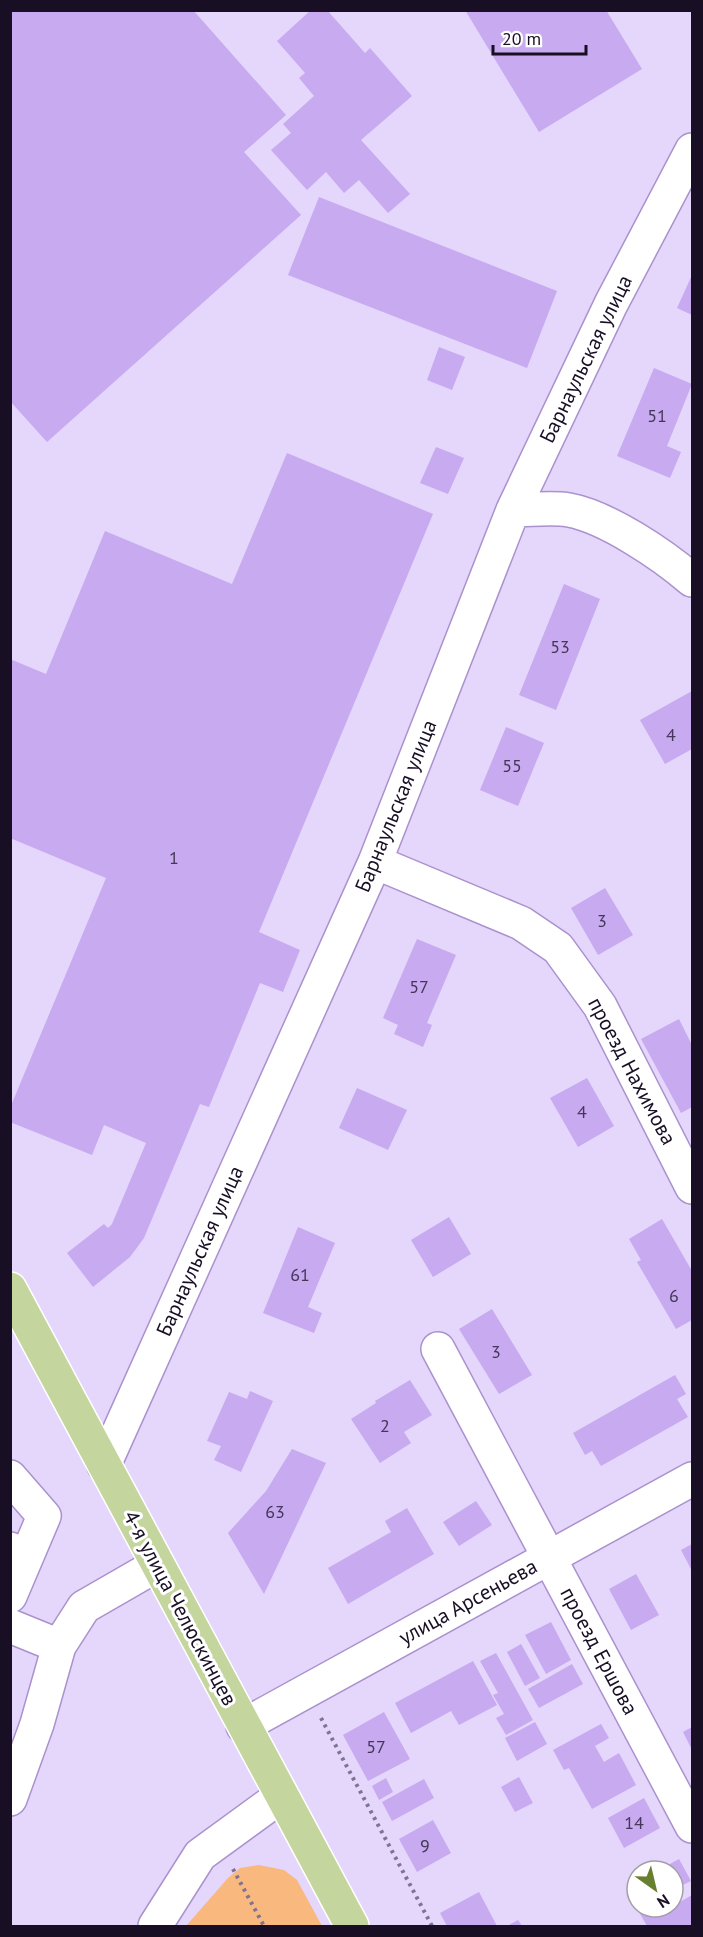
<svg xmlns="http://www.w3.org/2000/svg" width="703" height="1937" viewBox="0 0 703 1937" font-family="'PT Sans',sans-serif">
  <rect width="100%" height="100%" fill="#e5d6fc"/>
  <path fill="#f8b87e" d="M259 1865 284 1870 297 1880 322 1926H186L228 1878 240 1868Z"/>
  <path fill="#c7aaef" d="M10 10H193L286 115 244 152 301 215 47 442 10 401Z
    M311 10H327L365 53 370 48 412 96 361 140 410 194 388 213 359 180 344 193 326 172 307 190 271 150 291 133 283 124 314 96 299 78 305 73 277 41Z
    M465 10H606L642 69 539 132Z
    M319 197 557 291 527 368 288 275Z
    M692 275V315L677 308Z
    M439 347 465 357 452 390 427 380Z
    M654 368 692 384 667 446 681 452 670 478 617 456Z
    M436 447 464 458 448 494 420 483Z
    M287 453 433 514 259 932 300 950 283 992 260 983 209 1107 200 1104 144 1238 130 1257 93 1287 67 1253 104 1224 108 1228 112 1224 146 1143 104 1125 92 1155 10 1122V1108L106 878 10 838V659L46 674 105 531 232 584Z
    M564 584 600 599 556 710 519 695Z
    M692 691V749L665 764 640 720Z
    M506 727 544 743 518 806 480 790Z
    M605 888 633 935 598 955 571 908Z
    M417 939 456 955 427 1023 432 1025 423 1047 394 1034 398 1025 383 1018Z
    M679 1019 692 1045V1107L681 1113 641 1039Z
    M587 1078 614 1126 578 1147 550 1098Z
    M357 1088 407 1110 388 1150 339 1128Z
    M449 1217 471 1254 433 1277 411 1240Z
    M662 1219 692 1271V1320L676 1329 637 1262 641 1260 629 1239Z
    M298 1227 335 1243 308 1307 322 1313 314 1333 263 1313Z
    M492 1309 532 1375 499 1394 459 1329Z
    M675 1375 686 1394 677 1399 688 1417 601 1466 592 1451 585 1455 573 1433Z
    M410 1380 432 1415 404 1432 411 1443 380 1463 351 1419 376 1403 375 1401Z
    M250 1391 273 1401 241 1472 214 1460 221 1446 207 1441 229 1392 247 1399Z
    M292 1449 326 1463 264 1594 228 1533 266 1491Z
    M476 1501 492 1525 459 1546 443 1522Z
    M407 1508 434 1554 348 1604 328 1568 391 1532 385 1521Z
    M692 1544V1571L681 1550Z
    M636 1574 659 1615 631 1630 609 1589Z
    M551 1622 571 1660 546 1674 525 1635Z
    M521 1644 540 1678 525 1686 507 1652Z
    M496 1653 533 1720 506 1735 496 1718 504 1714 493 1695 498 1693 480 1661Z
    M473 1661 497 1705 459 1725 451 1711 411 1733 395 1703Z
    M572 1664 583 1684 539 1708 528 1689Z
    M384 1712 410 1759 368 1781 343 1735Z
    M535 1722 547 1744 517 1761 505 1738Z
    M601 1724 609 1738 595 1746 604 1762 619 1753 636 1785 592 1809 569 1768 564 1770 553 1750Z
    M692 1727V1750L683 1732Z
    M519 1777 533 1803 515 1812 501 1787Z
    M386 1778 393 1792 379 1800 372 1786Z
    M424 1779 434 1798 392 1821 382 1802Z
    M644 1798 660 1828 624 1848 608 1818Z
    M433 1820 451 1853 417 1872 399 1839Z
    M679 1859 691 1881 673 1890V1871H657Z
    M479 1892 497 1926H447L440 1913Z
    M692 1895V1926H647L639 1912 647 1907H667L668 1909Z
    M518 1920 522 1926H507Z"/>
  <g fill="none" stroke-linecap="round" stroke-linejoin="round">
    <defs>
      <path id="minor" d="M513 510C531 510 551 507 569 510 607 517 663 555 692 580
        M375 862 521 923 558 948 600 1006 692 1187
        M438 1349 692 1826
        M104 1465 375 862 513 510 611 304 692 150
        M10 1477 44 1516 27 1556
        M10 1549 27 1556 10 1596
        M10 1626 59 1646
        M243 1726 692 1479
        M10 1799 37 1724 59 1646 84 1607 157 1565
        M155 1926 200 1855 281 1796"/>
      <path id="major" d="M10 1289 352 1926"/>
    </defs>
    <use href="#minor" stroke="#aa92cd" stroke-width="36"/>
    <use href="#major" stroke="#fff" stroke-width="36"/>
    <path stroke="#7f7391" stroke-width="4" stroke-dasharray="3 4.5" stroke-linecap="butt" d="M321 1718 432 1926
      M233 1869 264 1926"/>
    <use href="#minor" stroke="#fff" stroke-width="33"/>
    <use href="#major" stroke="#c4d59d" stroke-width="33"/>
  </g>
  <g text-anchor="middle" stroke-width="6" stroke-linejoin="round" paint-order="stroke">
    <g font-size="18" fill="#443658">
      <text x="657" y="422">51</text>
      <text x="560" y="653">53</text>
      <text x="671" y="741">4</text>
      <text x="512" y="772">55</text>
      <text x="174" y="864">1</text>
      <text x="602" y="927">3</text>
      <text x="419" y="993">57</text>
      <text x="582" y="1118">4</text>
      <text x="300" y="1281">61</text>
      <text x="674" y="1302">6</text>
      <text x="496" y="1358">3</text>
      <text x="385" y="1432">2</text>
      <text x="275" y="1518">63</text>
      <text x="376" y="1753">57</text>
      <text x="634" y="1829">14</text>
      <text x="425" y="1852">9</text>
    </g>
    <g font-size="21" fill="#190f25" stroke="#fff">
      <text transform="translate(586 359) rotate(-64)" y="7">Барнаульская улица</text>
      <text transform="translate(396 806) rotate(-68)" y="7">Барнаульская улица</text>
      <text transform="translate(632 1071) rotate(62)" y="7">проезд Нахимова</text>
      <text transform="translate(200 1251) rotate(-66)" y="7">Барнаульская улица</text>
      <text transform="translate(468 1602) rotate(-29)" y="7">улица Арсеньева</text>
      <text transform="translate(180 1608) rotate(62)" y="7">4-я улица Челюскинцев</text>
      <text transform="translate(599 1651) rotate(62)" y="7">проезд Ершова</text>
    </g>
  </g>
  <rect width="703" height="1937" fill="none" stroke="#190f25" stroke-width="24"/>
  <g transform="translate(655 1889) rotate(146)"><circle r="28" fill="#ffffff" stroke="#a39fa8" stroke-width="1.5"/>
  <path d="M0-4.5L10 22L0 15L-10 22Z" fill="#697f30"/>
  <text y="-9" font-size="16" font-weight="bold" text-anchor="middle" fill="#190f25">N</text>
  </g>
  <path d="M493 45v9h93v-9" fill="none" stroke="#190f25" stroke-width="3"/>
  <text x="502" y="45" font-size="18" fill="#190f25" stroke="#ffffff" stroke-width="4.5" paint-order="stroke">20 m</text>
</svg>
